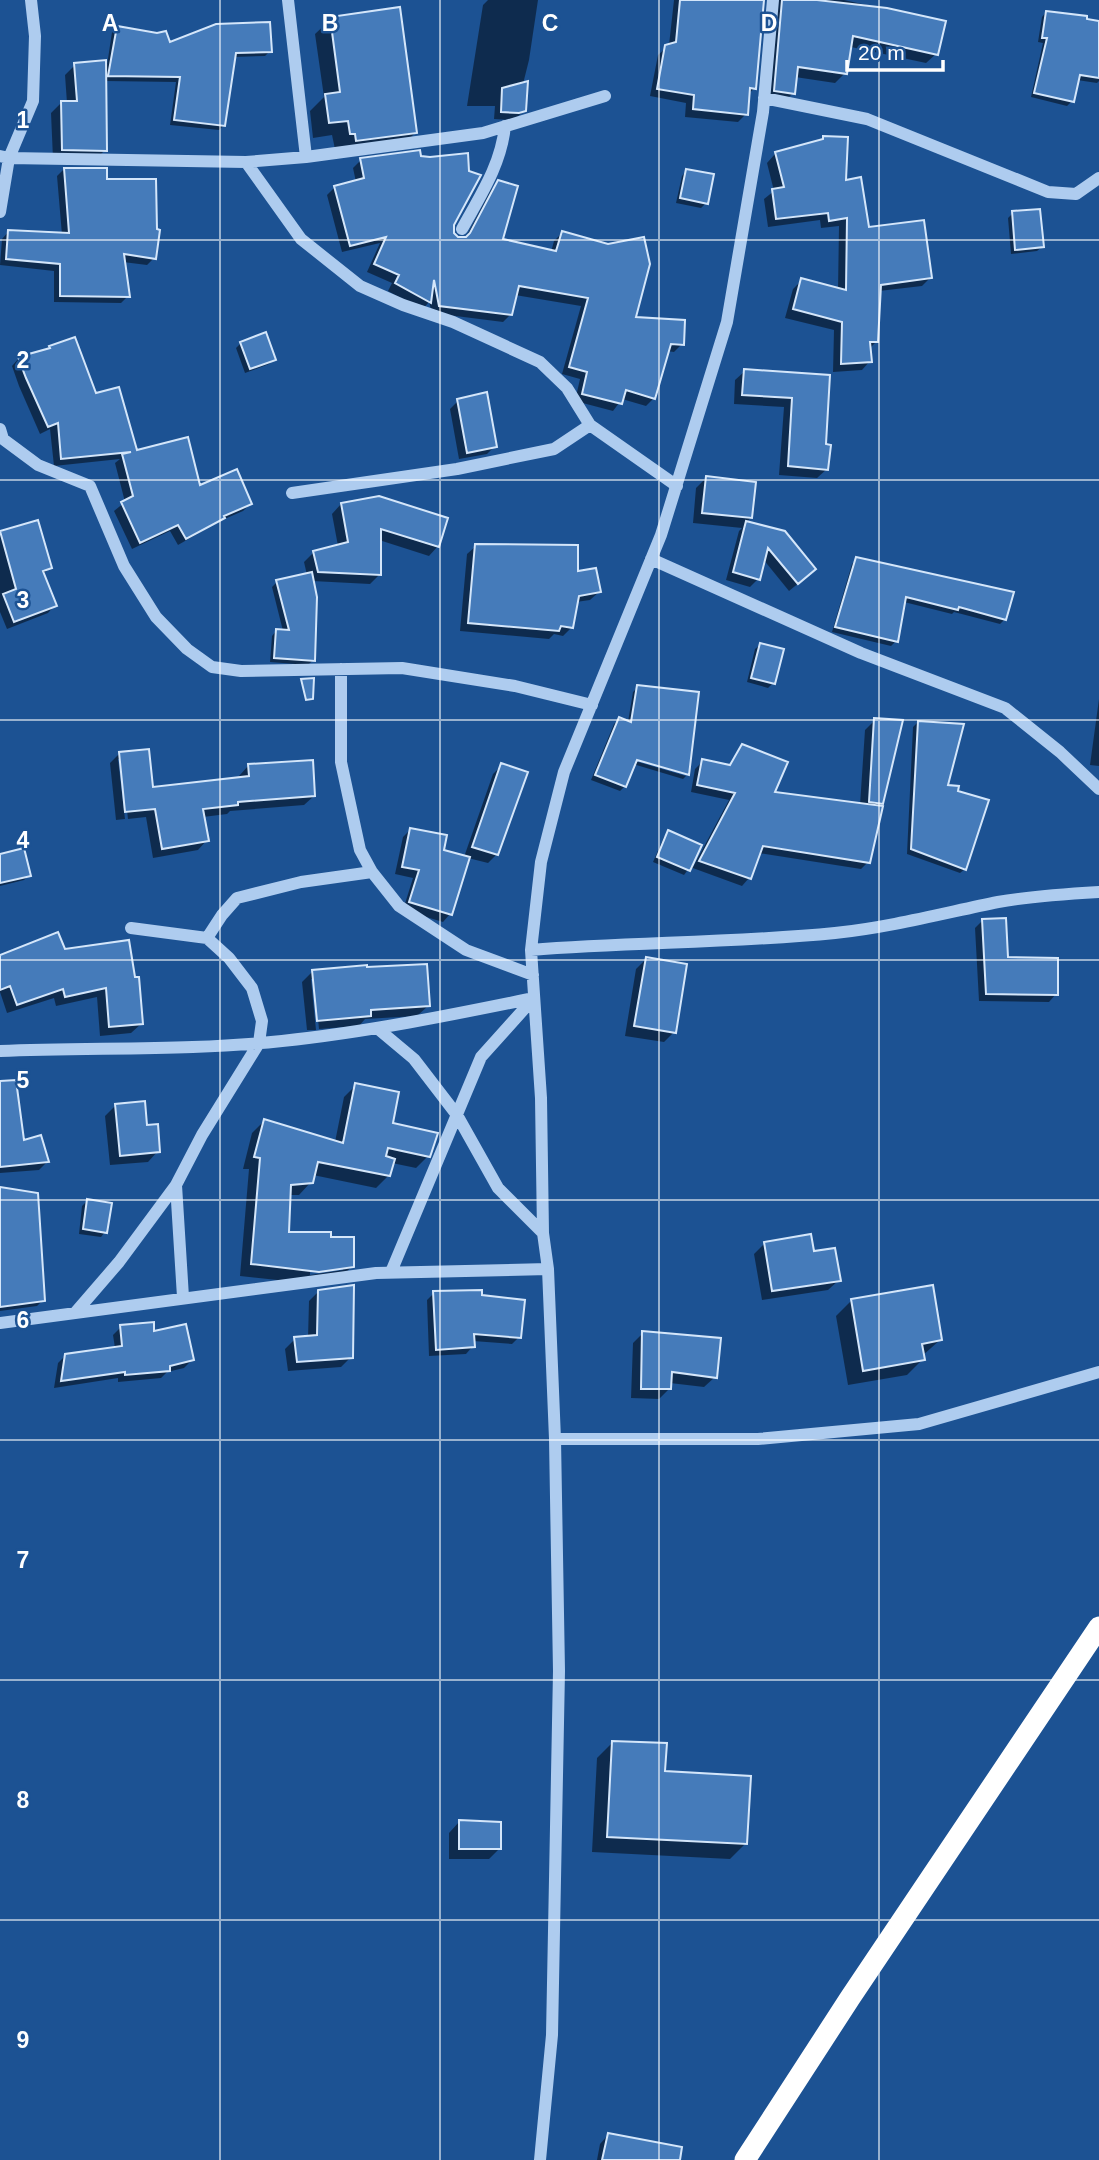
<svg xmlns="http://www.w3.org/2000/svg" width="1099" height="2160" viewBox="0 0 1099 2160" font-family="Helvetica,sans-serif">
  <rect width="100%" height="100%" fill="#1c5293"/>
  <path fill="#0007" fill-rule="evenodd" d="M488 0H538L529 60 523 84 525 110 516 118 509 120 494 119 495 106H467L483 5Z
    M674 0H764L755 88 748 94 746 114 738 122 685 117 686 103 650 96 658 55 669 45Z
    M779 0H844L943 22 936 54 926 63 851 47 845 73 835 83 795 77 793 93 783 103 765 100 772 7Z
    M1046 12 1099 23V81L1097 83 1077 80 1072 101 1067 106 1031 97 1043 43 1038 42 1042 17Z
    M331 19 416 132 400 148 335 149 332 135 313 138 310 111 324 97 315 34Z
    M117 28 168 44 270 51 265 56 233 57 224 125 219 130 170 125 176 82 104 81 105 150 95 160 53 159 51 113 61 103H67L65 75 75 65 106 72 112 32Z
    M823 137 867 228 930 278 922 286 879 291 877 341 869 349 870 361 862 370 833 372 834 330 785 318 793 289 802 280 838 290 839 226 821 228 820 220 768 227 764 199 774 191 767 163 775 154 819 142Z
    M361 160 452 225V234L458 239H465L491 190 499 182 501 240 551 252 554 241 562 233 633 319 682 344 674 352 667 351 654 398 646 406 622 399 613 411 575 401 580 379 562 374 581 306 515 295 511 314 503 322 432 313 429 302 422 310 388 291 392 283 367 272 380 243 342 252 327 195 335 187 356 182 353 168Z
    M64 169 154 258 147 265 123 262 128 296 121 303 54 302V271L0 265 2 239 9 231 62 235 57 176Z
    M686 171 706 203 701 208 676 203 682 176Z
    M1013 213 1042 247 1037 251 1011 254 1008 218Z
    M241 343 274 359 269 364 245 373 236 348Z
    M50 348 95 396 136 452 199 487 250 504 243 511 220 521 178 545 170 531 132 549 114 511 125 502 115 463 120 459 54 466 50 429 40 434 19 386 12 366 19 358 47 351Z
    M745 371 828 376 824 446 827 469 817 478 779 475 784 407 734 404 735 380Z
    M458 401 495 446 487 454 459 459 450 409Z
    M706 478 751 518 745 523 784 533 806 577 789 591 763 559 758 579 750 587 726 580 739 531 742 528 693 523 696 488Z
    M341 504 438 546 429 556 379 540V575L370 584 312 581 313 660 308 665 270 662 272 636 276 631H283L272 587 277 582 307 575 304 562 314 552 338 546 332 514Z
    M36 522 50 568 43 574 55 605 48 613 7 629 0 612V532Z
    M476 546 576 573 599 592 590 600 576 602 572 627 563 636 554 634 549 639 460 631 467 554Z
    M857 559 1005 619 1000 624 954 612 952 614 904 602 896 641 891 646 832 632 852 564Z
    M760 645 773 683 768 688 747 682 755 649Z
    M638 687 687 774 686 775V772L629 755 628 759 686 776 683 779 633 764 625 786 620 791 591 780 614 724 619 719 628 722 633 692Z
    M1099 699V766L1090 765Z
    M875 720 882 803 877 808 868 862 861 869 758 853 749 878 742 886 690 867 684 875 653 862 664 837 669 832 693 867 729 800 691 792 695 769 703 761 728 767 743 746 773 794 860 805 865 730Z
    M918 722 946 786 965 869 960 873 907 854 913 727Z
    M120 753 152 789 239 779V776L248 766 314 796 304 805 230 811 227 814 203 817 207 840 198 850 153 858 146 817 128 819 121 759H118L125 819 116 820 110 763Z
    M502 765 497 854 488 863 468 858 450 914 443 922 403 910 413 878 395 874 403 837 411 829 442 851 464 857 493 774Z
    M0 856 29 875 24 880 0 886Z
    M983 920 1007 959 1056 994 1049 1002 979 1001 975 928Z
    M128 942 141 1024 131 1033 100 1036 97 997 56 1006 54 998 7 1013 0 992V957Z
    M646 959 674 1032 664 1042 625 1036 636 969Z
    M312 972 428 1006 417 1016 365 1019 359 1026 319 1029 314 979H311L316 1030H307L302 982Z
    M0 1084 23 1142 47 1162 39 1170 0 1173Z
    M356 1085 391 1125 428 1156 416 1168 392 1163 389 1175 376 1188 313 1175 311 1182 299 1195H289L287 1233 329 1238 352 1266 340 1279 305 1283 240 1276 249 1169H243L252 1133 264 1121 335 1142 344 1097ZM343 1267V1270L310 1275V1271Z
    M115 1106 146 1127 158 1151 148 1162 110 1165 105 1116Z
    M0 1191 43 1300 37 1306 0 1311Z
    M87 1201 105 1232 101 1237 79 1234 82 1206Z
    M765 1243 839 1280 828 1290 762 1300 754 1254Z
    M319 1291 351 1357 341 1367 288 1371 285 1349 295 1339 308 1338 309 1301Z
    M434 1293 519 1337 512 1344 473 1341V1346L466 1354 429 1356 427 1300Z
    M852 1300 940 1340 922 1356 923 1359 907 1375 848 1385 836 1316Z
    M121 1327 153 1333 192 1360 184 1368 167 1372 161 1378 118 1382V1378L54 1388 58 1363 66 1355 115 1348 113 1335Z
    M643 1333 715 1377 704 1387 670 1383V1388L659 1399 631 1398 633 1343Z
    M613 1742 663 1773 746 1843 730 1859 592 1852 597 1758Z
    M459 1822 499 1849 489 1859H449V1833Z
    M608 2135 631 2160H597L600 2144Z"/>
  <path fill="#457bba" stroke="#d4e6fa" stroke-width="2" d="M680 0H764L756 89 750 88 748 115 693 109 694 95 657 89 665 45 676 42Z
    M782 0H817L887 8 946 21 938 55 853 36 847 74 798 67 795 94 774 91Z
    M400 7 417 133 356 141 355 134H350L348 121 329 123 325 94 340 92 330 17Z
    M1046 11 1087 16V19L1099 21V78L1080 75 1074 102 1034 93 1047 38H1042Z
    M270 22 272 52 236 53 225 126 174 120 180 77 108 76 117 26 157 33 166 31 170 42 216 24Z
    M106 60 107 151 62 150 61 101H77L74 63Z
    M528 81 526 111 519 113 501 112 502 88Z
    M823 136 848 137 846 180 861 177 869 227 924 220 932 278 881 285 878 342H870L872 362 841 364 842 322 793 309 801 278 846 290 847 218 829 221 828 213 776 219 772 189 784 187 775 152 823 139Z
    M420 150 421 156 430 157 468 153 469 171 481 175 454 225V233L458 237H466L470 233 498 180 518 186 503 239 556 251 562 231 608 244 644 237 650 264 636 317 685 320 684 345 671 344 655 399 626 390 622 404 582 394 587 372 569 367 588 298 519 286 512 315 439 306 434 280 431 303 395 283 399 275 374 264 386 237 350 246 334 186 364 178 360 158Z
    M64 168H107V179H156L157 229 160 230 156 259 124 254 130 297 60 296V264L6 259 8 230 69 233Z
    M686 169 714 174 708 204 680 198Z
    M1040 209 1044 247 1015 250 1012 211Z
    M266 332 276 360 250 369 240 342Z
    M75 337 96 393 119 387 137 450 188 437 200 485 237 469 252 504 224 516 225 518 186 539 178 525 140 543 121 502 133 496 122 454 131 452 61 459 58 423 48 427 26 378 18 357 50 348 49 346Z
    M744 369 830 375 826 444 831 445 828 470 788 466 792 398 742 395Z
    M487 392 497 447 467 453 457 399Z
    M706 476 756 482 752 518 702 513Z
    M379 496 448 518 439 547 381 529V575L318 572 313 551 348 542 341 503Z
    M38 520 52 568 43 571 57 606 14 622 3 594 16 589 0 531Z
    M746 521 785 531 816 569 798 584 768 548 760 580 733 572Z
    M475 544 578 545V571L596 568 601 592 579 596 573 628 561 626 559 631 468 623Z
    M856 557 1014 592 1006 620 959 607 958 610 906 597 898 642 835 627Z
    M312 572 317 597 315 661 274 658 276 629 289 630 276 580Z
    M760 643 784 649 775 684 751 678Z
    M314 678 313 699 306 700 301 679Z
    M637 685 699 692 689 775 637 760 626 787 595 775 619 717 631 722Z
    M874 718 903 720 883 804 869 802Z
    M918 721 964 724 948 785 959 786 958 791 989 800 966 870 911 849Z
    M742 744 788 762 775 792 883 806 870 863 763 846 751 879 699 861 735 793 697 785 702 759 730 765Z
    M149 749 153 787 249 776 248 764 313 760 315 796 238 802V805L203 809 209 841 162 849 155 809 125 812 119 752Z
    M501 763 528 772 498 855 472 847Z
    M410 828 447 835 444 850 470 857 452 915 409 902 419 870 402 867Z
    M668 830 702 845 690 871 657 857Z
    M24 848 31 876 0 883V854Z
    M1006 918 1008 957 1058 958V995L986 994 982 919Z
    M58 932 65 949 129 940 135 977H139L143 1024 109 1027 106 988 65 997 63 989 17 1005 10 986 0 990V955Z
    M646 957 687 964 676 1033 634 1026Z
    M427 964 430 1006 371 1010V1016L317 1021 312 970 367 965V967Z
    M16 1080 24 1140 41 1135 49 1162 0 1167V1081Z
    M355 1083 399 1092 393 1123 438 1133 430 1157 388 1148 386 1156 395 1159 390 1176 318 1162 313 1183 291 1185 289 1232H331V1237H354V1267L319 1272 251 1264 260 1158 254 1157 264 1119 343 1143Z
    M145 1101 147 1125 158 1124 160 1152 120 1156 115 1104Z
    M0 1187 38 1193 45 1301 0 1307Z
    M87 1199 112 1203 107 1233 83 1229Z
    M811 1234 814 1251 835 1248 841 1281 772 1291 764 1242Z
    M354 1285 353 1358 297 1362 294 1337 317 1335 318 1290Z
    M933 1285 942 1340 922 1344 925 1360 863 1371 851 1299Z
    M482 1290V1295L525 1300 521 1338 474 1334 475 1347 436 1350 433 1291Z
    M154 1322V1331L186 1324 194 1360 170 1366V1371L125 1375V1372L61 1381 65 1354 122 1346 120 1325Z
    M642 1331 721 1338 717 1378 672 1372 671 1389H641Z
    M612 1741 667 1743 665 1771 751 1776 747 1844 607 1837Z
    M459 1820 501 1822V1849H459Z
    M608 2133 682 2147 680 2160H602Z"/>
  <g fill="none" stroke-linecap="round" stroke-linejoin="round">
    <path stroke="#aeccef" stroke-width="12" d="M288 0 306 157
      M764 98 867 119 1048 192 1076 194 1099 178
      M0 156 9 158 246 162 306 157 483 133 605 96
      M246 162 301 239 360 286 403 305 453 322 540 362 567 388 590 425 677 486
      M0 212 9 158 33 101 35 36 31 0
      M462 229C480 196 501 165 505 126
      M0 429 3 439 38 465 90 486 124 566 156 617 187 649 212 667 241 671 402 668 515 686 592 705
      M292 493 457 469 554 449 590 425
      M651 559 861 653 1005 708 1060 752 1099 789
      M341 669V762L360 850 372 872 399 906 466 950 533 975
      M131 928 207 938 222 915 237 898 301 882 372 872
      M531 950C633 942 734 943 835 933 891 927 944 913 998 902 1031 896 1065 894 1099 892
      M377 1028 414 1059 457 1115 498 1188 543 1233
      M0 1051C94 1047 189 1051 282 1041 367 1032 451 1015 534 998
      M391 1272 481 1057 534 998
      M183 1297 176 1185 202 1135 259 1043 262 1021 252 988 229 958 207 938
      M75 1313 119 1262 176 1185
      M0 1323 376 1273 548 1269
      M555 1439H758L919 1424 1099 1372
      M540 2160 552 2035 559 1671 555 1439 548 1269 543 1233 541 1098 531 950 541 862 564 772 661 535 727 322 763 112 773 0"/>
    <path stroke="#fff" stroke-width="21" d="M745 2160 850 1998 1099 1627"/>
  </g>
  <path fill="none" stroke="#fff" stroke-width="2" stroke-opacity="0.55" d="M220 0V2160M440 0V2160M659 0V2160M879 0V2160M0 240H1099M0 480H1099M0 720H1099M0 960H1099M0 1200H1099M0 1440H1099M0 1680H1099M0 1920H1099"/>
  <g font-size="23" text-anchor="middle" font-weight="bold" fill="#fff" stroke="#1c5293" stroke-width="5" stroke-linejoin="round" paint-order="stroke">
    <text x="110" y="31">A</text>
    <text x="330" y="31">B</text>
    <text x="550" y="31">C</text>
    <text x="769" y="31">D</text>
    <text x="23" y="128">1</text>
    <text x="23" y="368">2</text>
    <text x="23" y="608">3</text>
    <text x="23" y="848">4</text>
    <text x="23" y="1088">5</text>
    <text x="23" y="1328">6</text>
    <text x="23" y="1568">7</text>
    <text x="23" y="1808">8</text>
    <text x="23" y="2048">9</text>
  </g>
  <path d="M847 60v10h96v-10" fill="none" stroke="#ffffff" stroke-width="3.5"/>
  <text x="858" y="60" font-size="21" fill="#ffffff" stroke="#1c5293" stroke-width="5" paint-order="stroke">20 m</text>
</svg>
